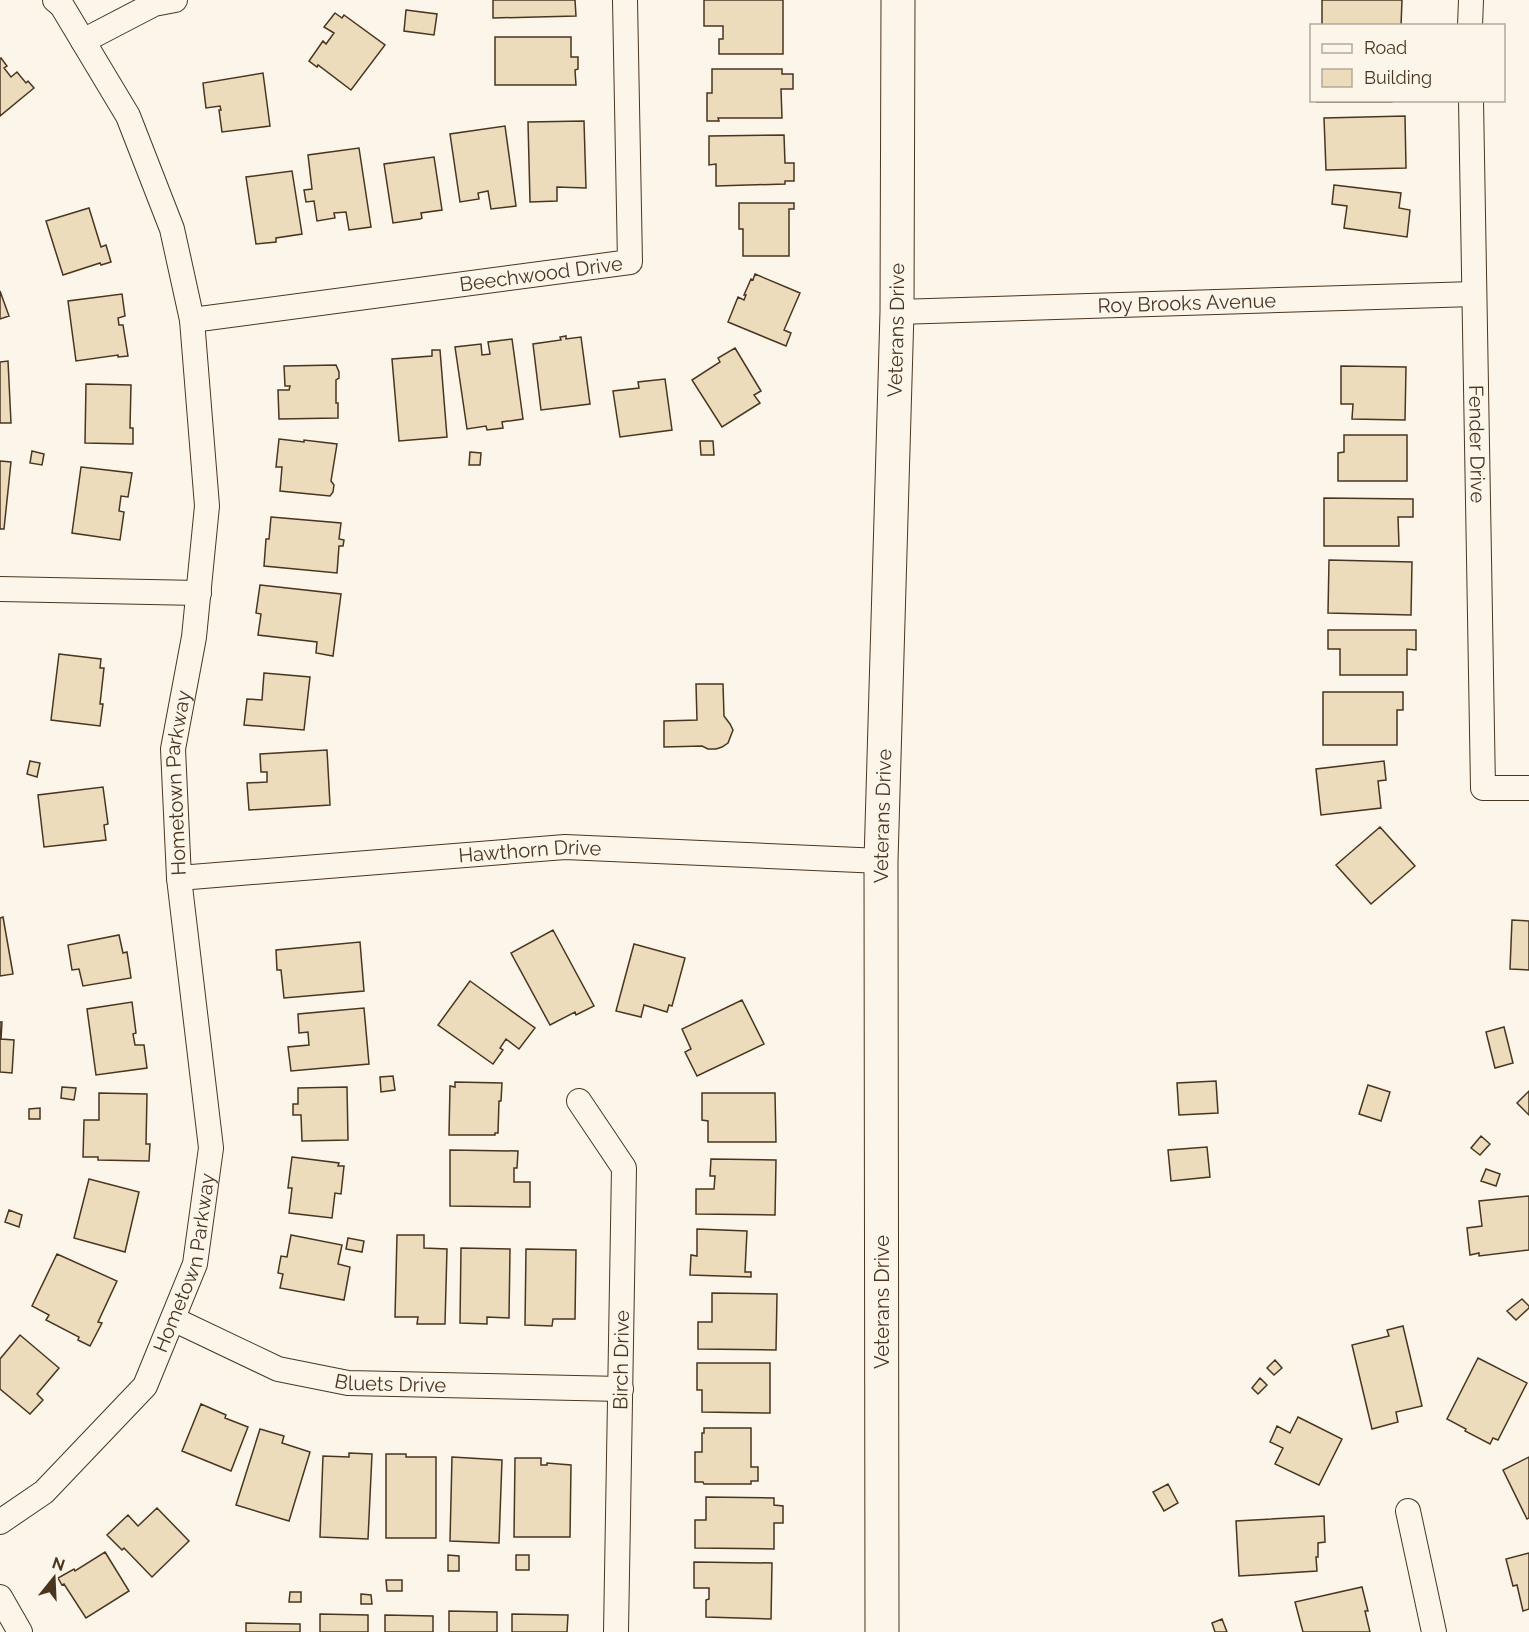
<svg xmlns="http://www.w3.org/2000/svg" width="1529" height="1632" viewBox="0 0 1529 1632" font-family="Raleway,sans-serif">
  <rect width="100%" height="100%" fill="#fbf6e9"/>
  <path fill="#ecdcbc" stroke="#4a3520" stroke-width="1.5" d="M493 0H575L576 16 493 18Z
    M704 0H783V54H719V39H723V26H704Z
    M1322 0H1402L1401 26H1322Z
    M406 10 437 14 434 35 404 31Z
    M335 13 342 18 344 15 385 45 351 90 318 65 317 67 309 61 323 41 326 44 334 33 324 27Z
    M495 37H571V57H578V69L575 70 576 85H495Z
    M1 58 7 66 4 68 11 77 17 72 26 83 28 81 34 88 0 116V59Z
    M712 69H782V74H793V89H781L782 118H718L719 121H707V93H712Z
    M263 73 270 126 222 132 219 110H221L220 106 206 108 203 83Z
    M1317 100H1392V102H1317Z
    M1405 116 1406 168 1326 170 1324 118Z
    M584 121 586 188 557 187V201L530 202 528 122Z
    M505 126 516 206 491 209 488 191 478 193 479 199 460 202 450 134Z
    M784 135 785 163H794V181H785V184L716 186V164L709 165V136Z
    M359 148 371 227 349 230 346 212 334 213 335 218 317 221 314 201 306 202 304 190 312 189 308 155Z
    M434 157 442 210 421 213 422 218 420 219 393 223 384 164Z
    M292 171 302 234 276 238V242L256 244 246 177Z
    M1334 185 1401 193 1399 208 1410 210 1407 237 1344 228 1347 206 1332 204Z
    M739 203H794V209H789V256H743V229H739Z
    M89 208 101 247 106 245 111 262 101 265 100 263 63 275 46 221Z
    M755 274 800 293 784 330 791 333 786 346 728 322 738 297 744 300 746 295H744L751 279 753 280Z
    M0 291 9 316 0 319Z
    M122 294 125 316 118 318 119 325H123L128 356 118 357V355L76 361 68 301Z
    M566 336V339L581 337 590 404 541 410 533 344 561 340 560 337Z
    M512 339 523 419 502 422 503 428 487 430 486 426 467 429 455 347 481 344 482 355 490 354 488 342Z
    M735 348 761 391 754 395 760 403 722 427 692 380 720 362 718 358Z
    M432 350H440L447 437 399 441 392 359 432 356Z
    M8 361 11 423H0V362Z
    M336 365 339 372V378L336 380V403H338V418L279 419 278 390H289L290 386H285L284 366Z
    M1341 366 1406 367 1405 420 1352 419 1353 404H1341Z
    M665 379 672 430 620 437 613 391 639 388 638 382Z
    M86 384 131 385 130 428H133V444L85 443Z
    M1344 435H1407V481H1338V453L1344 452Z
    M279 439 304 442V440L337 444 331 481 334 485 333 492 330 496 280 491 282 467H276Z
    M700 441H713L714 455H701Z
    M32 451 44 454 42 465 30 463Z
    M470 452 481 453 480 465H469Z
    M0 461 11 462 4 529H0Z
    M81 467 132 473 128 497 121 496 119 511 124 512 120 540 72 533Z
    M1324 498 1413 499V517H1398L1399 546H1324Z
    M271 517 341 523 339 539 344 540 343 546H339L337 573 264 566 266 539H269Z
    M1329 560 1412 562 1411 615 1328 613Z
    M260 585 341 594 333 656 316 653 317 642 258 635 261 614 256 613Z
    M1328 630H1416V650L1407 649V675H1340V649H1328Z
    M59 654 101 659 100 668H104L100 704H103L100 726 51 720Z
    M264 673 310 677 304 730 244 725 247 699 262 700Z
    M696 684H723L724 716 730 724 733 730 728 743 722 747 716 749H708L702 746 664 747V721L697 720Z
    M1323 692H1403V710H1397V745H1323Z
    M327 750 330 805 249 810 247 783 267 782V772H261L260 754Z
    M30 761 40 763 37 777 27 774Z
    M1384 761 1386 780 1378 781 1381 808 1321 815 1316 769Z
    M103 787 108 824 104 825 106 840 44 847 38 795Z
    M1380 827 1415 866 1371 904 1336 865Z
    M3 917 13 974 0 976V918Z
    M1512 920 1529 921V970L1510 969Z
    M553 930 594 1006 576 1015 575 1012 550 1025 511 953Z
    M119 935 123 953 127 952 131 978 83 986 79 969 72 970 68 945Z
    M360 942 364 991 284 998 281 970H277L276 950Z
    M634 944 685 958 672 1006 669 1005 667 1012 644 1005 641 1017 616 1011Z
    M470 981 535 1028 519 1049 506 1039 500 1048 503 1050 493 1064 438 1025Z
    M742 1000 764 1044 697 1076 685 1052 691 1049 682 1029Z
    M132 1002 136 1033 133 1034 135 1045H144L147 1068 96 1075 87 1009Z
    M364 1008 369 1064 291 1071 288 1047 309 1045 308 1032 299 1033 298 1014Z
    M0 1022H2L1 1039 14 1040 12 1073 0 1072Z
    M1504 1027 1513 1063 1495 1068 1486 1032Z
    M393 1076 395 1090 381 1092 380 1077Z
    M1216 1081 1218 1113 1179 1115 1177 1083Z
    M455 1082 502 1083 501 1101H499L498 1133H495V1135H449L450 1086 455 1087Z
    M1368 1085 1390 1092 1381 1121 1359 1114Z
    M62 1087 76 1088 74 1100 61 1098Z
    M347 1087 348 1140 302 1141 301 1115H293V1104H298V1088Z
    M1529 1091V1115L1517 1103Z
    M99 1093 147 1094 146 1144H150L149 1161 98 1160V1157H83L84 1120H99Z
    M702 1093H775L776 1142H708V1121L702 1120Z
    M40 1108V1119H29V1109Z
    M1481 1136 1490 1144 1480 1155 1471 1148Z
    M1207 1147 1210 1177 1171 1181 1168 1150Z
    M450 1150 518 1151 517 1168H514V1182H530V1207L450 1206Z
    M292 1157 339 1163 338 1166H344L341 1194 335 1193 332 1218 289 1213 292 1188H288Z
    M711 1159 776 1160 775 1215 696 1214V1189H714L715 1176H710Z
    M1486 1169 1500 1174 1496 1186 1481 1181Z
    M89 1179 139 1192 125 1252 74 1238Z
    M1529 1196V1250L1479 1256V1253L1470 1255 1467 1228 1482 1226 1479 1201Z
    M9 1210 22 1215 19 1227 5 1222Z
    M697 1229 747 1231 745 1272H751V1277L690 1275 691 1255 697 1256Z
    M291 1235 342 1245 338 1264 350 1267 344 1300 280 1288 283 1274 278 1273 279 1267 281 1256 287 1257Z
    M397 1235H424V1248L447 1249 445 1324H417L418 1317H395Z
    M348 1238 364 1241 362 1252 346 1249Z
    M461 1248 510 1249 509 1318 487 1317V1324L460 1323Z
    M526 1249 576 1250 575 1319H553L552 1326 525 1325Z
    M57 1254 117 1281 98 1322 102 1323 90 1346 78 1340 79 1337 46 1320 49 1315 32 1306Z
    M712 1293 777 1294 776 1350 698 1349V1322H712Z
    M1522 1299 1529 1306V1308L1516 1320 1507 1311Z
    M1403 1326 1422 1406 1396 1412 1398 1422 1372 1429 1352 1345 1389 1336 1387 1330Z
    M20 1335 59 1368 37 1394 43 1400 30 1414 0 1389V1359Z
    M1478 1358 1527 1383 1498 1440 1493 1438 1490 1444 1465 1431 1466 1429 1447 1419Z
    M1275 1360 1282 1368 1274 1375 1267 1368Z
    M697 1363H770V1413L702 1412V1390H697Z
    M1260 1378 1267 1385 1258 1394 1252 1388Z
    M201 1404 226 1415 225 1418 248 1427 231 1471 182 1451Z
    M1298 1417 1342 1439 1319 1485 1275 1464 1283 1448 1270 1442 1277 1426 1290 1433Z
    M704 1428H751V1467H758V1481H751V1484H704L703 1482H695V1452H702V1433H704Z
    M260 1429 284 1436 282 1443 310 1452 289 1521 236 1505Z
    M349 1453 372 1454 368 1539 320 1537 323 1456 349 1457Z
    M386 1454H406V1457H436V1538H386Z
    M452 1457 502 1460 499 1543 450 1541Z
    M1529 1457V1518L1527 1519 1503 1470Z
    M515 1458H541V1465H547V1463L571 1465 570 1537H514Z
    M1168 1484 1178 1503 1164 1511 1153 1492Z
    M706 1497 774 1498V1505L783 1506V1523H774V1549L695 1548V1520H706Z
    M157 1508 189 1541 152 1577 124 1548 122 1550 107 1535 128 1515 138 1526Z
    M1324 1516 1325 1542 1318 1543V1557H1316L1317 1571 1239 1576 1236 1521Z
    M105 1552 129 1591 86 1618 64 1584 62 1585 58 1578 74 1569 75 1571Z
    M1529 1553V1609L1523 1611 1517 1585 1513 1586 1506 1559Z
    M448 1555 459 1556V1571H448Z
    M516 1555H529V1570H516Z
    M694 1562 772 1563 771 1619 706 1617V1600L709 1599V1588H694Z
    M386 1580H402V1591H387Z
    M1362 1587 1368 1611H1365L1370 1632H1303L1295 1602Z
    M290 1592H301V1602H289Z
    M361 1594 371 1595 372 1604H361Z
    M449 1611 497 1612V1632H449Z
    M320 1614 368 1615V1632H320Z
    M512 1614 568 1615 567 1632H512Z
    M385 1615 433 1616V1632H385Z
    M1222 1619 1227 1632H1215L1212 1623Z
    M246 1623 300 1624V1632H246Z"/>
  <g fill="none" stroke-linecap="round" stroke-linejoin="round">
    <defs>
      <g id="minor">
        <path d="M1470 26 1471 0"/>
        <path d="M83 41 154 4 175 0"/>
        <path id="s1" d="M1471 100 1483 788H1529"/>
        <path id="s2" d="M897 312 1474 294"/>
        <path id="s3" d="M192 320 630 262 625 0"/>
        <path d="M0 589 199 593"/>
        <path id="s4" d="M179 878 565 847 881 861"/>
        <path d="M579 1101 624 1168 616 1632"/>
        <path id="s5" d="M173 1319 278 1369 348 1383 621 1389"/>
        <path d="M1408 1511 1434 1632"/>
        <path id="s6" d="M0 1522 44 1492 145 1386 195 1264 211 1148 179 878 173 749 194 637 207 506 192 320 172 229 128 116 62 6 55 0"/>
        <path d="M0 1597 20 1632"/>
      </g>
      <g id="secondary">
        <path id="s7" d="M882 1632 881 861 897 312 898 0"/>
      </g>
    </defs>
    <use href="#minor" stroke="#4a3520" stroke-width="26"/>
    <use href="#secondary" stroke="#4a3520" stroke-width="35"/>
    <use href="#minor" stroke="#fbf6e9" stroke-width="24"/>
    <use href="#secondary" stroke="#fbf6e9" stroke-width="33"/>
  </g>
  <g text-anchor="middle" stroke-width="4.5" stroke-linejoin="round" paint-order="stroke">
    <g font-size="20" fill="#4a3520" stroke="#fbf6e9">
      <text dy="7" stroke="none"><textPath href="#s3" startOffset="352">Beechwood Drive</textPath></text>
      <text dy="7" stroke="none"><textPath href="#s2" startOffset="290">Roy Brooks Avenue</textPath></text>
      <text dy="7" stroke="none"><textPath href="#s7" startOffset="1302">Veterans Drive</textPath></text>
      <text dy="7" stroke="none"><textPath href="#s1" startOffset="344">Fender Drive</textPath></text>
      <text dy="7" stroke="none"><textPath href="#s6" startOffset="816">Hometown Parkway</textPath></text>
      <text dy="7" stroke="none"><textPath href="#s7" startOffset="816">Veterans Drive</textPath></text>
      <text dy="7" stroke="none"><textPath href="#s4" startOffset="352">Hawthorn Drive</textPath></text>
      <text dy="7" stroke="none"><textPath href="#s6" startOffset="330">Hometown Parkway</textPath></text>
      <text transform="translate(882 1302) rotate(-90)" y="7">Veterans Drive</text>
      <text transform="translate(621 1360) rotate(-89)" y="7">Birch Drive</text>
      <text dy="7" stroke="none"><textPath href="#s5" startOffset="230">Bluets Drive</textPath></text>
    </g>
  </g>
  <rect x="1310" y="24" width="195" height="78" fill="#fbf6e9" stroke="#b4a999" stroke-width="1.5"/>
  <rect x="1322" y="44" width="30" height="9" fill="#fbf6e9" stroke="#b4a999" stroke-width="1.5"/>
  <text x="1364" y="54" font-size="18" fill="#4a3520">Road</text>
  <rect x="1322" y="69" width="30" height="18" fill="#ecdcbc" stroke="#b4a999" stroke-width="1.5"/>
  <text x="1364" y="84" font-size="18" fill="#4a3520">Building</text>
  <g transform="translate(54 1578) rotate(18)" stroke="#fbf6e9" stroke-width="4.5" paint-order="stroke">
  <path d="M0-4.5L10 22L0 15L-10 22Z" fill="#4a3520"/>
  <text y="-9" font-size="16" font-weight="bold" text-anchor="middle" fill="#4a3520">N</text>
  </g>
</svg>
